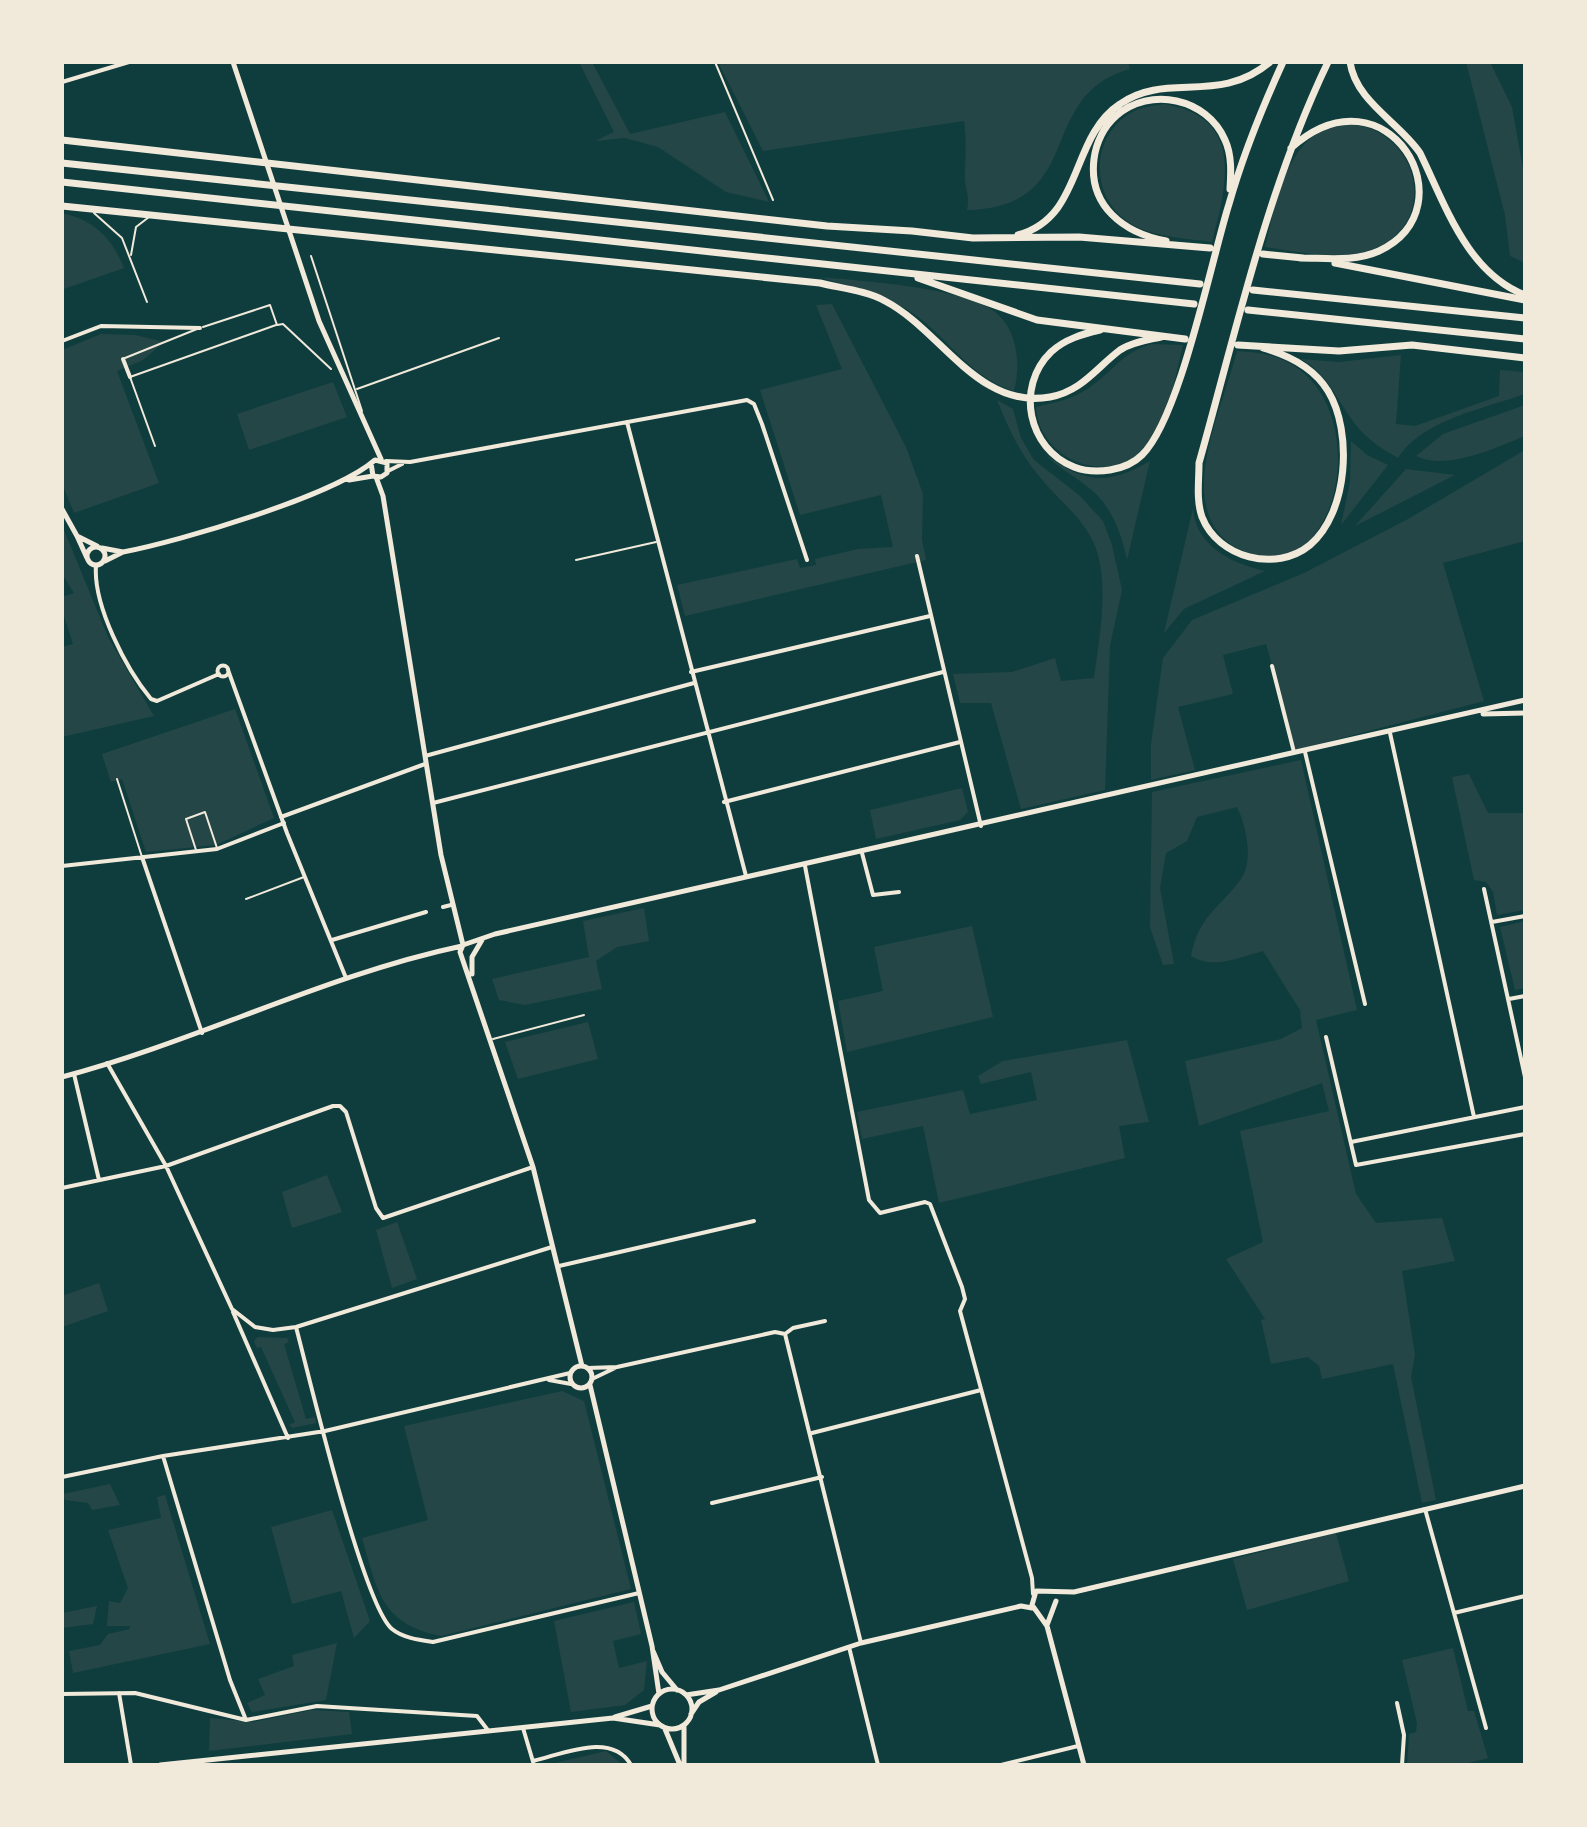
<svg xmlns="http://www.w3.org/2000/svg" width="1587" height="1827" viewBox="0 0 1587 1827" font-family="Figtree,sans-serif">
  <rect width="100%" height="100%" fill="#0f3d3e"/>
  <path fill="#244646" d="M579 62H592L630 134 725 112 769 202 726 192 658 147 625 138 595 141 614 132Z
    M718 62H1128L1130 69C1033 96 1089 207 967 210 970 197 966 192 965 179 965 159 967 141 964 121L763 151Z
    M1466 62H1490L1512 107 1525 180V263L1510 256 1505 215Z
    M1164 104C1245 117 1227 184 1212 242 1183 238 1147 237 1124 219 1090 192 1092 137 1129 114 1139 107 1152 106 1164 104Z
    M1351 124C1423 132 1440 229 1368 251 1336 261 1297 251 1265 247 1274 211 1284 151 1320 132 1329 127 1341 126 1351 124Z
    M62 213C94 220 112 238 124 268L64 289Z
    M819 277C861 281 963 287 995 312 1018 330 1021 365 1014 391 974 380 949 340 917 316 888 295 853 287 819 277Z
    M832 304 906 447 923 494 922 540 926 560 685 616 677 585 797 559 800 568 816 565 815 559 858 549 893 547 881 495 800 515 760 390 842 369 816 305Z
    M101 334 135 335 164 342 143 360 117 371 159 483 74 513 62 484V350Z
    M1151 344 1183 345C1174 379 1171 419 1146 447 1108 488 1039 460 1036 407 1053 403 1069 400 1084 391 1111 375 1119 354 1151 344Z
    M1237 351C1250 352 1266 353 1279 358 1384 400 1337 610 1232 545 1212 532 1204 509 1204 487 1204 442 1226 394 1237 351Z
    M1401 355 1396 424 1415 426 1499 396 1500 370 1525 372V394C1486 408 1421 420 1398 458 1378 447 1363 436 1350 417 1334 394 1326 373 1301 359L1339 362Z
    M333 382 347 417 249 450 237 414Z
    M997 400 1013 409 1021 438 1034 460 1079 495 1103 521 1112 545 1122 590 1110 646 1105 790 1021 809 991 703H960L953 674 1012 672 1055 658 1061 681 1094 678C1099 641 1108 592 1098 555 1089 521 1059 502 1039 476 1020 454 1008 427 997 400Z
    M1525 405V436C1495 448 1446 471 1416 456L1443 434Z
    M1351 441 1367 455 1388 465 1341 525 1350 482Z
    M1525 450V541L1443 563 1484 701 1296 750 1266 644 1223 655 1233 694 1178 707 1195 770 1151 780V744L1163 658 1192 620 1304 573 1408 519Z
    M1045 454C1084 483 1107 486 1150 461L1127 560C1122 536 1113 510 1095 493 1079 478 1060 470 1045 454Z
    M1406 469 1455 475 1355 526Z
    M1193 508C1195 546 1233 564 1265 571L1184 609 1164 633Z
    M62 525 108 637 154 716 62 737V647L73 644 62 610V597L74 593 62 574Z
    M235 709 274 818 216 845 146 852 122 779 111 782 102 754Z
    M1301 760 1357 1010 1316 1020 1356 1194 1376 1223 1442 1218 1455 1261 1402 1271 1415 1355 1411 1377 1436 1500 1422 1503 1393 1364 1322 1379 1319 1366 1308 1357 1271 1364 1261 1320 1265 1319 1226 1259 1263 1242 1240 1131 1329 1111 1322 1083 1199 1126 1185 1061 1281 1039 1302 1028 1300 1010 1263 951C1240 957 1214 970 1191 956 1199 915 1219 909 1241 879 1254 861 1246 825 1237 807L1197 817 1187 841 1166 853 1160 888 1174 964 1163 965 1150 927 1152 792Z
    M1469 774 1488 813H1525V910L1497 915 1493 892 1486 882 1474 880 1452 777Z
    M962 788 968 812 960 820 876 839 870 810Z
    M644 908 649 941 617 947 596 961 602 989 525 1005 499 1000 492 979 589 957 583 921Z
    M1525 921V988L1515 990 1500 927Z
    M972 926 993 1017 847 1052 838 1001 883 991 874 947Z
    M588 1022 598 1059 518 1079 505 1042Z
    M1127 1040 1149 1122 1119 1126 1125 1158 939 1203 923 1126 862 1139 857 1112 963 1090 970 1114 1037 1100 1031 1072 981 1084 978 1076 1003 1061Z
    M327 1175 342 1212 292 1228 282 1192Z
    M397 1222 417 1279 392 1288 376 1230Z
    M99 1283 108 1311 62 1327V1296Z
    M258 1337 287 1338 289 1342 284 1344 306 1419 315 1417 316 1423 292 1428 289 1425 295 1422 261 1347 257 1348 254 1341Z
    M562 1391 584 1401 631 1589 441 1636C380 1624 377 1589 362 1538L428 1520 404 1426Z
    M110 1484 120 1505 92 1510 88 1503 65 1500 63 1494Z
    M165 1495 210 1644 73 1673 69 1651 100 1645 108 1634 130 1629V1626H107L109 1601 120 1603 128 1588 108 1530 161 1518 157 1497Z
    M332 1510 370 1621 354 1638 341 1591 292 1604 271 1527Z
    M1336 1533 1349 1581 1247 1610 1233 1559Z
    M634 1602 641 1634 613 1641 619 1668 647 1661 644 1690 625 1705 571 1712 554 1621Z
    M97 1606 93 1624 62 1628V1613Z
    M337 1643 326 1700 252 1712 247 1703 265 1695 258 1679 294 1666 292 1655Z
    M1453 1648 1468 1711H1474L1488 1758 1461 1765H1407L1409 1734 1416 1732 1417 1723 1402 1660Z
    M312 1710 349 1712 352 1734 209 1751 210 1718 253 1722Z
    M606 1751 623 1765H547Z"/>
  <g fill="none" stroke-linecap="round" stroke-linejoin="round">
    <path stroke="#f1e9da" stroke-width="2" d="M715 62 773 200
      M94 213 122 238 147 302
      M131 255 136 227 149 217
      M311 256 362 411
      M203 327 270 305 277 325 283 324 331 369
      M125 358 197 329
      M357 389 499 338
      M155 446 130 377 276 325
      M576 560 656 542
      M117 779 142 857
      M196 850 186 819 205 812 217 848
      M246 899 304 877
      M493 1039 584 1015"/>
    <path stroke="#f1e9da" stroke-width="4" d="M62 82 129 62
      M62 341 101 326 200 328
      M123 359 130 377
      M627 422 746 876
      M386 461 410 462 747 400 754 404 762 424 807 560
      M388 471 402 464
      M917 556 981 826
      M96 566C93 605 126 669 151 699L157 701 219 674
      M217.5 671a5.5 5.5 0 1 1 11 0a5.5 5.5 0 1 1-11 0Z
      M1272 666 1294 752
      M228 670 287 833 346 978
      M691 672 930 616
      M1390 733 1474 1117
      M1305 752 1365 1004
      M425 756 694 683
      M724 802 960 742
      M433 803 943 672
      M281 817 425 764
      M862 853 873 895 899 892
      M142 857 202 1033
      M62 866 217 849 284 823
      M805 866 869 1200 880 1213 925 1202 930 1204 962 1287 965 1299 960 1311 1032 1578 1033 1594
      M1484 889 1525 1077
      M443 907 451 905
      M1492 922 1525 916
      M332 940 426 912
      M1509 999 1525 996
      M1326 1037 1356 1165 1525 1134
      M107 1063 166 1166 232 1309 255 1327 273 1330 296 1327 552 1247
      M74 1074 99 1180
      M1351 1142 1525 1107
      M62 1188 166 1166 333 1106H340L346 1112 376 1208 383 1218 533 1167
      M559 1266 754 1221
      M233 1312 288 1438
      M296 1327C309 1376 363 1605 392 1629 403 1638 419 1640 433 1642L639 1593
      M785 1334 861 1643
      M588 1368 617 1367 775 1332 785 1334 793 1328 825 1321
      M592 1379 615 1368
      M549 1380 571 1384
      M812 1433 981 1390
      M163 1456 230 1680 246 1720
      M62 1477 163 1456 325 1431 570 1373
      M712 1503 822 1477
      M1425 1509 1486 1728
      M1454 1613 1525 1596
      M849 1647 878 1765
      M119 1693 131 1765
      M62 1694 135 1693 246 1720 317 1706 477 1716 487 1729
      M1397 1703 1404 1735 1402 1765
      M523 1728 534 1765
      M533 1761C563 1754 612 1731 631 1765
      M1001 1765 1078 1746"/>
    <path stroke="#f1e9da" stroke-width="5" d="M233 62 319 321 381 459
      M376 477 383 496 441 855 463 945
      M349 480 373 476
      M62 509 77 536
      M87 556a9 9 0 1 1 18 0a9 9 0 1 1-18 0Z
      M102 548 123 552 105 561
      M123 552C180 541 334 496 375 460L387 463V473L381 477 373 476 371 463
      M87 558 77 536 97 546
      M1483 714 1525 713
      M472 974V957L482 940
      M62 1077C198 1041 325 975 462 946
      M570 1377a11 11 0 1 1 22 0a11 11 0 1 1-22 0Z
      M582 1366 533 1167 460 952 463 945 495 934 1525 700
      M590 1385 652 1646 659 1694
      M1047 1625 1056 1601
      M653 1651 662 1672 677 1690
      M652 1709a20 20 0 1 1 40 0a20 20 0 1 1-40 0Z
      M686 1695 719 1690 861 1643 1021 1606 1032 1608
      M691 1714 699 1702 716 1692
      M615 1717 652 1706
      M684 1727V1765
      M665 1729 680 1765
      M160 1765 613 1718 660 1725
      M1084 1765 1047 1626 1032 1605 1036 1591 1074 1592 1525 1486"/>
    <path stroke="#f1e9da" stroke-width="7" d="M1350 62C1356 102 1399 122 1420 153 1445 204 1467 273 1525 295
      M62 140 827 226 912 231 973 238 1079 237 1210 248
      M1291 148C1387 62 1472 207 1379 251 1355 262 1326 258 1300 258
      M62 163 1200 284
      M62 182 1194 304
      M62 206 820 283C840 288 867 291 885 301 941 330 978 410 1050 397 1082 391 1096 368 1120 350 1132 342 1148 340 1161 337
      M1018 235C1084 217 1069 138 1120 104 1167 71 1218 106 1270 62
      M1166 241C1124 233 1088 206 1094 159 1096 143 1104 126 1116 116 1150 86 1207 98 1225 140 1232 155 1231 173 1230 189
      M1263 254 1303 258
      M1335 263 1525 300
      M918 278 1037 320 1185 339
      M1253 290 1525 318
      M1248 310 1525 339
      M1100 330C1083 334 1065 339 1051 352 1015 387 1028 449 1074 467 1095 475 1126 471 1142 455 1180 418 1211 261 1229 204 1243 155 1262 108 1283 62
      M1238 345 1339 351 1412 345 1525 358
      M1263 348C1288 355 1314 368 1328 391 1353 432 1348 513 1310 545 1276 573 1218 558 1202 517 1196 500 1199 481 1199 463 1237 328 1267 189 1328 62"/>
  </g>
  <rect width="1587" height="1827" fill="none" stroke="#f1e9da" stroke-width="128"/>
</svg>
